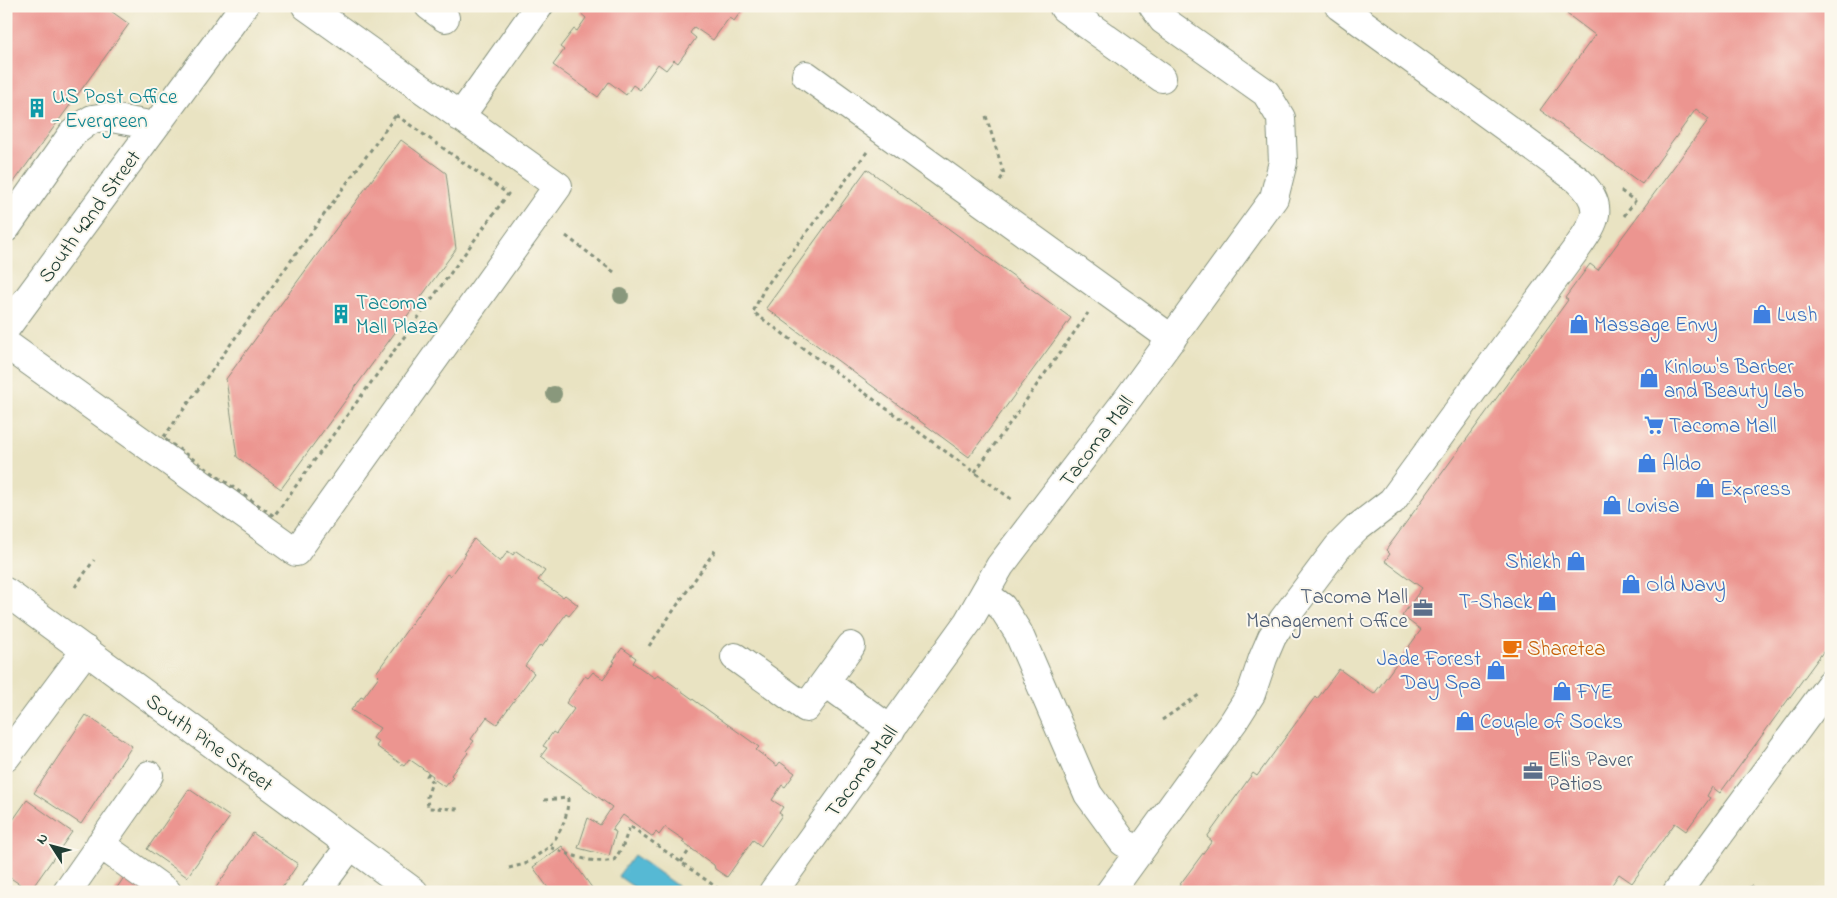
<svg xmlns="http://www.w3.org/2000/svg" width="1837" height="898" viewBox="0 0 1837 898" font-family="'Indie Flower',sans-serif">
  <rect width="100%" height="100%" fill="#fbf7ec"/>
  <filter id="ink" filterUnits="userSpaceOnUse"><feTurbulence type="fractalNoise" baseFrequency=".02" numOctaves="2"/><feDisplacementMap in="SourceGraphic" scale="10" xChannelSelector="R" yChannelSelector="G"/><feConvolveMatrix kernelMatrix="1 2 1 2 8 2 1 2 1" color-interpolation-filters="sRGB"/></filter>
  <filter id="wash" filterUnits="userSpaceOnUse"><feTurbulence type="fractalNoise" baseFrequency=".0096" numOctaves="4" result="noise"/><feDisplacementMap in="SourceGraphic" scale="20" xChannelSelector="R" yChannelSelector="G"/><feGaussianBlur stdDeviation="1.12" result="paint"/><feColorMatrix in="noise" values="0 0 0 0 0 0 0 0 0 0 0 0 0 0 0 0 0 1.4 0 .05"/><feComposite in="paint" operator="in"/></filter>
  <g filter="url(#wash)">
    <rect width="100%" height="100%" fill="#e9e3c2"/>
    <path fill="#56b9d4" stroke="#3a7b84" d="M634 855 680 888 677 892H641L618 876Z"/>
    <g id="blocks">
      <path fill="#ec9590" d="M6 6H104L129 24 6 193Z
        M583 6H745L734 21 729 18 713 40 694 27 690 33 696 38 678 63 674 60 666 70 658 64 640 90 633 85 626 95 609 82 598 97 553 65 564 50 560 47 574 29 577 31 586 18 579 12Z
        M1572 6H1831V641L1720 793 1712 787 1707 796 1710 798 1686 831 1675 823 1632 883 1619 874 1607 892H1185L1178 887 1212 841 1207 837 1253 773 1257 776 1315 697 1317 699 1339 669 1374 694 1421 630 1402 616 1422 588 1385 561 1390 554 1386 550 1568 300 1565 298 1590 264 1598 270 1709 119 1696 109 1642 184 1540 110 1595 35 1567 14Z
        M401 140 446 173 456 249 281 489 237 457 226 379Z
        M867 169 1071 318 969 457 766 308Z
        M474 539 500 562 508 551 513 555 516 551 545 571 538 580 563 597 565 595 578 605 569 616 566 614 542 647 540 645 525 666 534 673 497 724 487 717 471 739 474 741 466 751 468 753 451 775 453 777 445 787 432 778 433 776 429 773 409 759 404 766 376 746 379 742 373 738 380 728 351 710 361 697 363 698 379 676 376 673 447 574 450 576 466 554 464 553Z
        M622 648 636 658 633 663 655 678 658 674 759 747 756 750 777 766 780 762 795 773 785 787 782 785 772 800 783 807 779 813 782 815 761 846 753 840 727 877 715 869 714 865 682 842 684 840 665 827 659 835 656 832 653 837 623 815 612 830 616 832 609 856 578 848 588 818 600 825 612 807 541 756 547 748 543 746 553 732 556 734 574 709 566 703 585 676 588 678 593 672 603 679 615 662 613 661Z
        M86 715 132 746 81 824 34 793Z
        M189 789 230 817 187 877 147 849Z
        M27 800 72 832 30 891 6 875V830Z
        M253 833 298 864 279 892H213Z
        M562 846 595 892H551L533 867Z
        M127 873 155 892H114Z"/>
    </g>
  </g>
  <g filter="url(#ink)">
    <use href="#blocks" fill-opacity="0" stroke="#84907b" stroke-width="1"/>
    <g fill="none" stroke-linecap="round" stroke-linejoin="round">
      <defs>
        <path id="minor" d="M429 6 445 18
          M1064 8 1162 78
          M806 75 1172 339
          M460 117 539 6
          M6 228 73 133 92 119 106 117 155 126
          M6 328 244 6
          M6 344 296 552 558 186 306 6
          M985 594 1002 607 1018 632 1088 794 1123 842 1139 851
          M735 657 806 708 851 646
          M825 682 891 730
          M6 757 86 650
          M100 844 167 892
          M67 892 149 775
          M316 892 350 846
          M773 892 968 622 1000 566 1129 397 1274 198 1283 162 1281 118 1266 93 1163 20 1153 6
          M1110 892 1234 721 1251 694 1263 658 1272 637 1283 620 1338 547 1357 528 1392 501 1577 248C1596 221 1606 206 1578 180L1339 6
          M1677 892 1831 683"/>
        <path id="major" d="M6 592 414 892"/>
      </defs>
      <use href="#minor" stroke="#84907b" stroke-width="30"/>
      <use href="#major" stroke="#84907b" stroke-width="30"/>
      <path stroke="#84907b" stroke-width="3" stroke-dasharray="4 4" stroke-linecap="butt" d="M396 115 508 194 274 516 163 438Z
        M986 116 1004 174 999 182
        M867 152 764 289 753 312 1014 501
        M1621 191 1635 201 1624 216
        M566 236 614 272
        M975 472 1088 313
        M75 587 94 560
        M649 646 716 549
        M1162 720 1199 695
        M429 773 427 776 432 782 427 797 428 808 461 809
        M544 800 568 798C568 817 561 832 549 847 570 854 592 865 614 860L622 848 630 826 723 892
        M681 862 691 848
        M509 868 525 864 549 847
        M1742 892 1756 885"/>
      <use href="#minor" stroke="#fff" stroke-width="28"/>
      <use href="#major" stroke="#fff" stroke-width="28"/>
    </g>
    <g fill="#89987c">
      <circle cx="621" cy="296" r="8"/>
      <circle cx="554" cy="394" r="8"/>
    </g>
  </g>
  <defs>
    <symbol id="building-bare" viewBox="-9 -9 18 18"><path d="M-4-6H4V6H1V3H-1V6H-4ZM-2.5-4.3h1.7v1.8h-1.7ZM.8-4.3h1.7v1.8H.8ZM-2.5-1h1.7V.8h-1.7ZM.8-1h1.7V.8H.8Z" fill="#0f9aa8" stroke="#fbf7ec" stroke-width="2.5" paint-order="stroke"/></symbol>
    <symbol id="shop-bare" viewBox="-9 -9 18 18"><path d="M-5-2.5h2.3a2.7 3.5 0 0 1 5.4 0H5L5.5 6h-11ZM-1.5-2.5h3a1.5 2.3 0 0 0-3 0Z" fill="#3f7fe0" stroke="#fbf7ec" stroke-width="2.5" paint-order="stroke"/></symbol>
    <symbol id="supermarket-bare" viewBox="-9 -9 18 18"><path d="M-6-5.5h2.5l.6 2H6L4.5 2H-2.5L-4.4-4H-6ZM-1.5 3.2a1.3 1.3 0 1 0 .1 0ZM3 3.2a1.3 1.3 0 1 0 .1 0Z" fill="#3f7fe0" stroke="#fbf7ec" stroke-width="2.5" paint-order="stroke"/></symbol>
    <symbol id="office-bare" viewBox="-9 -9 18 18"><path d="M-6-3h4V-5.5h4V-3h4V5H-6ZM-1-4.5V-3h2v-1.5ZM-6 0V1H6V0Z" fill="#5c6f8a" stroke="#fbf7ec" stroke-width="2.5" paint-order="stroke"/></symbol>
    <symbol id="cafe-bare" viewBox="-9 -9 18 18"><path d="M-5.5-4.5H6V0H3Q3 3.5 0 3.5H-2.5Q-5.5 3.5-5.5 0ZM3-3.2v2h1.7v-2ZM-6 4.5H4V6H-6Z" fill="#e8710a" stroke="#fbf7ec" stroke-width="2.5" paint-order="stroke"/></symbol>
  </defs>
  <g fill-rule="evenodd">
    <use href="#building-bare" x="23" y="94" width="28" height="28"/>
    <use href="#building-bare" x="327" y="300" width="28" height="28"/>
    <use href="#shop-bare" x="1748" y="300" width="28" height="28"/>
    <use href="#shop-bare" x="1565" y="310" width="28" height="28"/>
    <use href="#shop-bare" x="1635" y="364" width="28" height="28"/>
    <use href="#supermarket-bare" x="1640" y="411" width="28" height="28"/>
    <use href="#shop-bare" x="1633" y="449" width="28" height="28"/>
    <use href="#shop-bare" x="1691" y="474" width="28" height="28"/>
    <use href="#shop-bare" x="1598" y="491" width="28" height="28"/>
    <use href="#shop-bare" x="1562" y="547" width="28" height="28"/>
    <use href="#shop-bare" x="1617" y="570" width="28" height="28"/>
    <use href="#shop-bare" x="1533" y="587" width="28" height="28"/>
    <use href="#office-bare" x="1409" y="594" width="28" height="28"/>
    <use href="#cafe-bare" x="1498" y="634" width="28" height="28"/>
    <use href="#shop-bare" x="1482" y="656" width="28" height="28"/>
    <use href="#shop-bare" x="1548" y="677" width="28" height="28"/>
    <use href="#shop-bare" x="1451" y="707" width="28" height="28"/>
    <use href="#office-bare" x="1519" y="757" width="28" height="28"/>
  </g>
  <g text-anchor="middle" stroke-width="4" stroke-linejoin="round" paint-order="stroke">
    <g font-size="21" fill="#0d838f" stroke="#fbf7ec" text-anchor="start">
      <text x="52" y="103">US Post Office<tspan x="52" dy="24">- Evergreen</tspan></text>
      <text x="356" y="309">Tacoma<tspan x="356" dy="24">Mall Plaza</tspan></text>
    </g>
    <g font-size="21" fill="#1f3d34" stroke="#fbf7ec">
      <text transform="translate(89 216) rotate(-54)" y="7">South 42nd Street</text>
      <text transform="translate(1096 441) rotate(-53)" y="7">Tacoma Mall</text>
      <text transform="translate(210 742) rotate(36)" y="7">South Pine Street</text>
      <text transform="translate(861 771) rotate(-54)" y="7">Tacoma Mall</text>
    </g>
    <g font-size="21" fill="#366cbe" stroke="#fbf7ec" text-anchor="start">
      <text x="1777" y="321">Lush</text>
      <text x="1594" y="331">Massage Envy</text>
      <text x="1664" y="373">Kinlow's Barber<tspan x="1664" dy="24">and Beauty Lab</tspan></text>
      <text x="1669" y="432">Tacoma Mall</text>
      <text x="1662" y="470">Aldo</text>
      <text x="1720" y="495">Express</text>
      <text x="1627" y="512">Lovisa</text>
      <text x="1561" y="568" text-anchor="end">Shiekh</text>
      <text x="1646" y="591">Old Navy</text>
      <text x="1532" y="608" text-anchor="end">T-Shack</text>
      <text x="1481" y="665" text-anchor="end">Jade Forest<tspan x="1481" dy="24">Day Spa</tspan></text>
      <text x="1577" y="698">FYE</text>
      <text x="1480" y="728">Couple of Socks</text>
    </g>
    <g font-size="21" fill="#4e5e75" stroke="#fbf7ec" text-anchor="end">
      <text x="1408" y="603">Tacoma Mall<tspan x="1408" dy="24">Management Office</tspan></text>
      <text x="1548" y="766" text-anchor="start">Eli's Paver<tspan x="1548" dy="24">Patios</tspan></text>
    </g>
    <g font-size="21" fill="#c56008" stroke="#fbf7ec" text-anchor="start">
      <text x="1527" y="655">Sharetea</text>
    </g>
  </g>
  <rect width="1837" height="898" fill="none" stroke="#fbf7ec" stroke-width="25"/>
  <g transform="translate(52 846) rotate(306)" stroke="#fbf7ec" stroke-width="4" paint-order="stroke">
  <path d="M0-4L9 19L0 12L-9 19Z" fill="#1f3d34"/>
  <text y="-8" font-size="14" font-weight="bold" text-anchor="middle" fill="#1f3d34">N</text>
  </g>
</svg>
